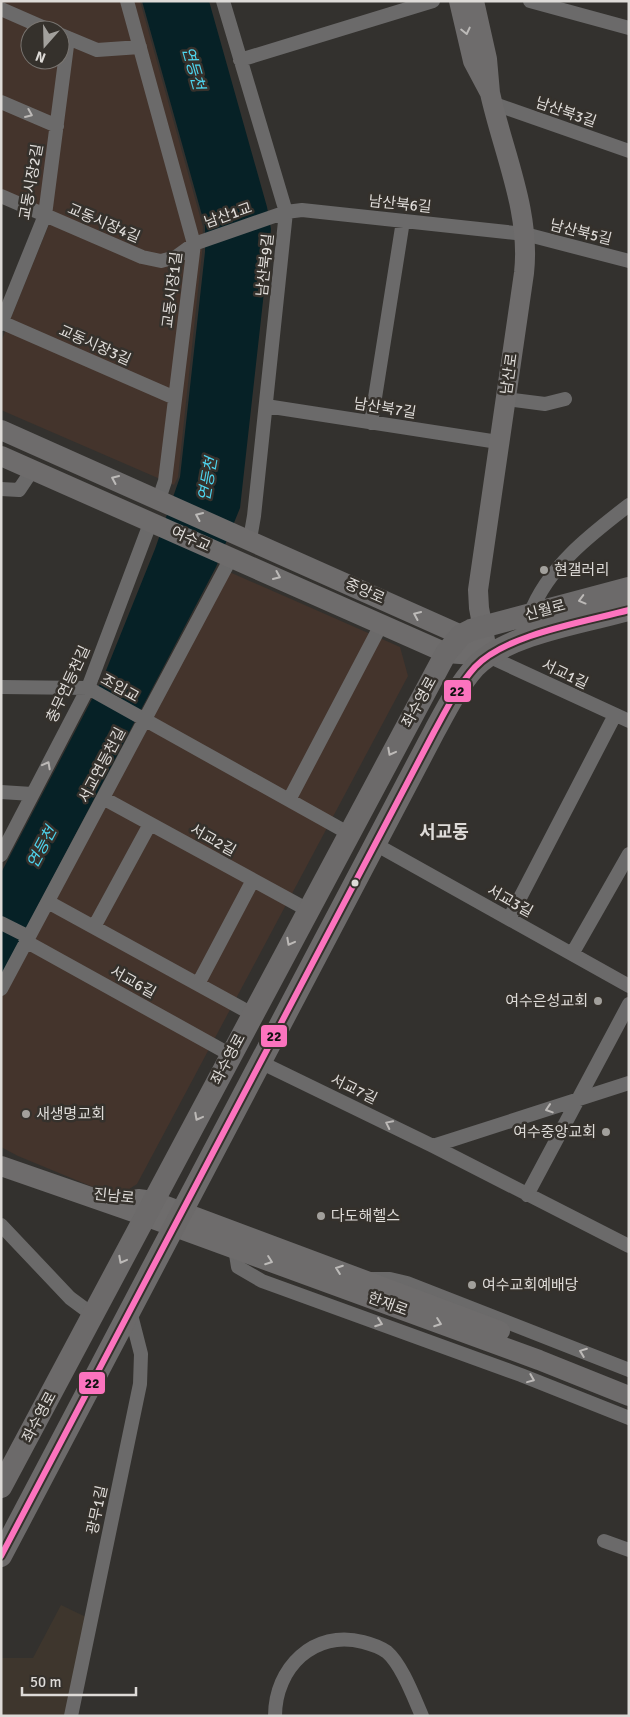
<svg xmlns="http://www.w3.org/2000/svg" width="630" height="1717" viewBox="0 0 630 1717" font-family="Signika,'Noto Sans KR',sans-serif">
  <rect width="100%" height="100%" fill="#33312e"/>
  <path fill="#44342c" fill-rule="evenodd" d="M1 1H140L203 227 202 253 178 477 174 485 1 410V342L54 212 1 189ZM30 30H60V60H30Z
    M218 567 400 647 408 676 137 1184 123 1193 105 1192 18 1156 1 1147V977Z"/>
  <path fill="#3e362d" d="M61 1605 88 1618 67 1716H1V1658H33Z"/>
  <path fill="#062126" d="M142 1H209L267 207 271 229 240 508 216 567 1 976V873L103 678 155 549 180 477 205 252V226Z"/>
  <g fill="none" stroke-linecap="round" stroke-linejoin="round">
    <path stroke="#6b6a6a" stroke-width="14" d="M127 1 194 244 165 481 159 499
      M223 1 286 212 254 516 250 539
      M530 1 629 28
      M1 9 49 30
      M61 35 97 50 140 47
      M240 60 433 1
      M1 102 57 126
      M492 103 629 151
      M1 196 142 257 161 261 176 257 194 244 286 212 302 210 525 234 629 261
      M1 322 175 398
      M1 324 45 215 68 38
      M506 399 545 404 565 399
      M266 406 498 442
      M371 423 403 221
      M1 489 19 490 33 469
      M530 614C548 567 590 535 629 505
      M488 656 629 721
      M1 687 88 688 348 833
      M1 792 32 794
      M103 798 308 910
      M289 800 382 623
      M375 844 629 986
      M1 855 88 688 151 521
      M48 902 252 1014
      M509 919 615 715
      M1 923 23 934 27 942 231 1055
      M94 927 150 824
      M572 954 629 854
      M198 984 253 880
      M1 989 232 556
      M260 1062 433 1146 629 1246
      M433 1146 629 1083
      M527 1195 629 1004
      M1 1225 70 1298 93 1315
      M235 1248 238 1267 262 1281 521 1375 629 1418
      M371 1279H390L407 1283 629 1370
      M604 1541 629 1550
      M71 1716 140 1384 141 1354 130 1311
      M275 1716C275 1668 314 1629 363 1642 371 1644 380 1647 387 1652 402 1665 414 1698 422 1716"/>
    <path stroke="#6e6c6c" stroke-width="20" d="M459 1 473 61 490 93 487 59 474 1
      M1 430 461 635 473 644
      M1 456 446 653 488 656
      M488 656 479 608 478 590 524 273C531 212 503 152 490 93
      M1 1166 145 1216 539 1360 629 1396
      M138 1199 153 1201 500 1331"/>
    <path stroke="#6c6a6a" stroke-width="22" d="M1 1487 446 653 461 635 471 630 629 588
      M1 1556 434 732C446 710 458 686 475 667 506 634 585 622 629 610"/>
    <defs>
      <path id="bus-1" d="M1 1556 434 732C446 710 458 686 475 667 506 634 585 622 629 610"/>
    </defs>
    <use href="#bus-1" stroke="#35312c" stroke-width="10"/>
    <use href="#bus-1" stroke="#fc73be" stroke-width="6"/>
  </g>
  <defs><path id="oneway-chevron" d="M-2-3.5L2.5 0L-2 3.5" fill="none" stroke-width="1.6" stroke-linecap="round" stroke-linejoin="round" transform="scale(1.25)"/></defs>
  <g stroke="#bcbab8">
    <use href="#oneway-chevron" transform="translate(466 31) rotate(77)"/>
    <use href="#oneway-chevron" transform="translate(115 479) rotate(-156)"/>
    <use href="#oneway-chevron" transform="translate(199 516) rotate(-156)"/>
    <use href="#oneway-chevron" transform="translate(277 576) rotate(24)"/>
    <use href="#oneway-chevron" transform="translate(417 615) rotate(-156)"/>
    <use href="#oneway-chevron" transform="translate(269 1261) rotate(20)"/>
    <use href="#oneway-chevron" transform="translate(339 1269) rotate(-160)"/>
    <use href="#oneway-chevron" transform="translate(438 1323) rotate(20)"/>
  </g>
  <g stroke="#bcb9b7">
    <use href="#oneway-chevron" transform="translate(29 114) rotate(23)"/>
    <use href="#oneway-chevron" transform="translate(582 600) rotate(165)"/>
    <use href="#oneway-chevron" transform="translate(391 752) rotate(118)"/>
    <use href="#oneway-chevron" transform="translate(47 765) rotate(-62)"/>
    <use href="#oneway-chevron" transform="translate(290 942) rotate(118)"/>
    <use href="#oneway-chevron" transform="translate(549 1109) rotate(162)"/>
    <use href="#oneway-chevron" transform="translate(198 1117) rotate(118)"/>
    <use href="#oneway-chevron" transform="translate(389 1124) rotate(-154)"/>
    <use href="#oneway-chevron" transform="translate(122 1260) rotate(118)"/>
    <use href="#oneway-chevron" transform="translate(379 1323) rotate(20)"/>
    <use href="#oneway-chevron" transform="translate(583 1352) rotate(-159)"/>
    <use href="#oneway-chevron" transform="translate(531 1379) rotate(22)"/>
  </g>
  <g fill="#a2a09c" stroke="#35312c" stroke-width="2">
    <circle cx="544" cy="570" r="5"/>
    <circle cx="598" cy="1001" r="5"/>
    <circle cx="26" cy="1114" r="5"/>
    <circle cx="606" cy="1132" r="5"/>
    <circle cx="321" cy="1216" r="5"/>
    <circle cx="472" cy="1285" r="5"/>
  </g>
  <circle fill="#dedbd8" stroke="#35312c" stroke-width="2" cx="355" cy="883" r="4.5"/>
  <g text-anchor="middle" stroke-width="5" stroke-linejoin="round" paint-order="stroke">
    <g font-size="15" fill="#dedbd8" stroke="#35312c">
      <text transform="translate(566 112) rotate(19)" y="5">남산북3길</text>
      <text transform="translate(31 182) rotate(-80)" y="5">교동시장2길</text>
      <text transform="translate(400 204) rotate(6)" y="5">남산북6길</text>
      <text transform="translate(228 215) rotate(-19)" y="5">남산1교</text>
      <text transform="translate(104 223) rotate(23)" y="5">교동시장4길</text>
      <text transform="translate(581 232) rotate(14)" y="5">남산북5길</text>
      <text transform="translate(265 265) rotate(-84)" y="5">남산북9길</text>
      <text transform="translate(172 290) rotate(-83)" y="5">교동시장1길</text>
      <text transform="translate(95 345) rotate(24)" y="5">교동시장3길</text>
      <text transform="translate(509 374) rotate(-82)" y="5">남산로</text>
      <text transform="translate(385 408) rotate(9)" y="5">남산북7길</text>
      <text transform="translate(191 539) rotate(24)" y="5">여수교</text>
      <text transform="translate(365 591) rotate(24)" y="5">중앙로</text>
      <text transform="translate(545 610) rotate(-15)" y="5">신월로</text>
      <text transform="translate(565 674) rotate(25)" y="5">서교1길</text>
      <text transform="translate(68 684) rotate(-65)" y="5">충무연등천길</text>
      <text transform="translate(120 688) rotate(29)" y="5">조입교</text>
      <text transform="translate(419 702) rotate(-61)" y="5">좌수영로</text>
      <text transform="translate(102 765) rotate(-62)" y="5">서교연등천길</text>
      <text transform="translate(213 840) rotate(29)" y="5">서교2길</text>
      <text transform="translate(510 901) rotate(29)" y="5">서교3길</text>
      <text transform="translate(133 982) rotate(29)" y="5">서교6길</text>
      <text transform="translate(228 1059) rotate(-62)" y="5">좌수영로</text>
      <text transform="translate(354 1089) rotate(26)" y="5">서교7길</text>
      <text transform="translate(114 1196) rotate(6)" y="5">진남로</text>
      <text transform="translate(388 1304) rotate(20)" y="5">한재로</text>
      <text transform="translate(39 1417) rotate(-62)" y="5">좌수영로</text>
      <text transform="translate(97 1510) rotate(-78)" y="5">광무1길</text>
    </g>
    <g font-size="15" fill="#dedbd8" stroke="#35312c" text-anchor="start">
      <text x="554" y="575">현갤러리</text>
      <text x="588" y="1006" text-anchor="end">여수은성교회</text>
      <text x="36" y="1119">새생명교회</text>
      <text x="596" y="1137" text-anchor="end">여수중앙교회</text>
      <text x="331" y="1221">다도해헬스</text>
      <text x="482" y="1290">여수교회예배당</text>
    </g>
    <g font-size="16" font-style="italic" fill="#4ed5ef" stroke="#35312c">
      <text transform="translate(194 68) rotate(74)" y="6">연등천</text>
      <text transform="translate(207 479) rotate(-80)" y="6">연등천</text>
      <text transform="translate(41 847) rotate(-62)" y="6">연등천</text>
    </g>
    <g font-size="18" font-weight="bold" fill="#dedbd8" stroke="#35312c">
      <text x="444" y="838">서교동</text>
    </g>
  </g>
  <g stroke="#35312c" stroke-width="2">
    <rect x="443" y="679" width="29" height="24" rx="5" fill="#fc73be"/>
    <rect x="260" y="1024" width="28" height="24" rx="5" fill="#fc73be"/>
    <rect x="78" y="1371" width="28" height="24" rx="5" fill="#fc73be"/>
  </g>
  <g font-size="14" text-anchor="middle" font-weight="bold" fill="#111">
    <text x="457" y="696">22</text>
    <text x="274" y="1041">22</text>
    <text x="92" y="1388">22</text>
  </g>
  <rect width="630" height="1717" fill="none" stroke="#dedbd8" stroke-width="5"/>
  <g transform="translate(45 45) rotate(200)"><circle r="24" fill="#35312c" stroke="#797571"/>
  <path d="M0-4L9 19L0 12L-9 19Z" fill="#a2a09c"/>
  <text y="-8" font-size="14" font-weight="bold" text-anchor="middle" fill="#dedbd8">N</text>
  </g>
  <path d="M22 1687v8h114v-8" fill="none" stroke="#dedbd8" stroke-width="2.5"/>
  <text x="30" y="1687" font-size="15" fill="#dedbd8" stroke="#35312c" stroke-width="4" paint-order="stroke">50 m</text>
</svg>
